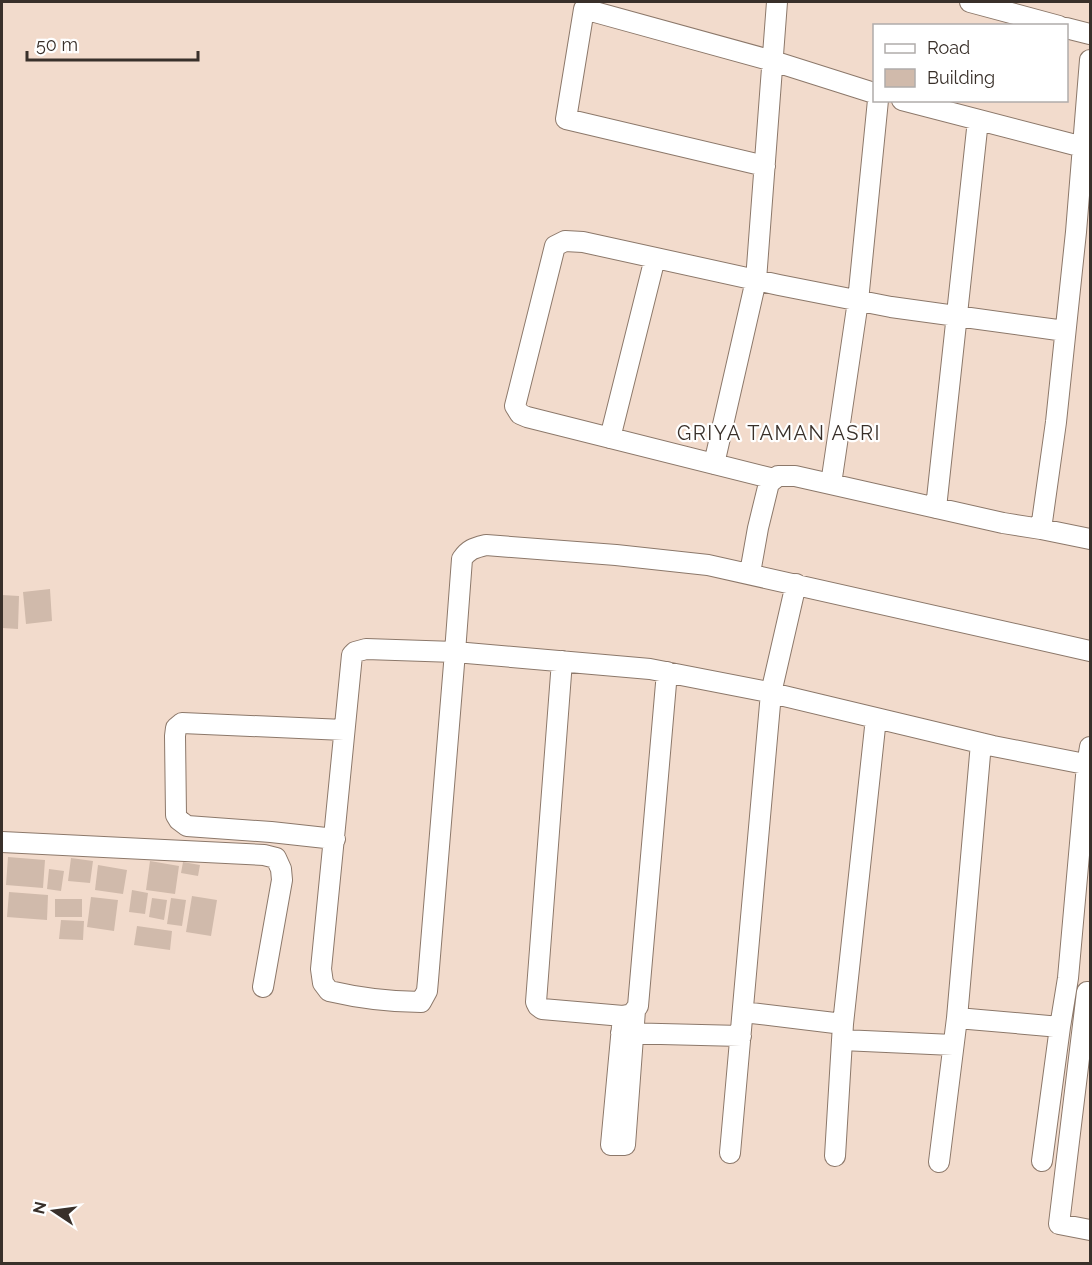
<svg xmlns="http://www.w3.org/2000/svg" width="1092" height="1265" viewBox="0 0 1092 1265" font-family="Raleway,sans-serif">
  <rect width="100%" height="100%" fill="#f2dbcc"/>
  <path fill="#d0baab" d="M50 589 52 621 26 624 23 592Z
    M2 595 19 596 18 629 2 628Z
    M8 857 45 860 43 888 6 885Z
    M71 858 93 861 90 883 68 881Z
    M150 861 179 866 175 894 146 890Z
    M183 862 200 865 198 876 181 873Z
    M98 865 127 870 123 894 95 890Z
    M49 869 64 871 61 891 47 889Z
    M132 890 148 893 145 914 129 912Z
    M9 892 48 895 47 920 7 917Z
    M192 896 217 900 211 936 186 932Z
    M91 897 118 900 114 931 87 927Z
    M152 898 167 900 164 920 149 917Z
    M171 898 186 900 182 926 167 924Z
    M55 899H82V917H55Z
    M61 920 84 921 83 940 59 939Z
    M137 926 172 931 170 950 134 945Z"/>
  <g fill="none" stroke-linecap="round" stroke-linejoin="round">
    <defs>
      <path id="minor" d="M970 2 1059 26
        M1066 28 1090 34
        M902 100 1083 147
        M765 166 566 119 584 9 773 61 874 93
        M610 438 655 258
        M714 464 756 280 777 2
        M774 479 527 417 520 414 515 406 555 246 565 241 583 242 779 285 891 307 1065 331
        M831 484 858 301 878 100
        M936 508 978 120
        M1041 529 1090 539
        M750 573 758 528 769 483 778 476H795L1003 523 1041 529 1056 422 1076 232 1090 60
        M366 649 455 652 428 980 427 991 421 1002C391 1002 359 998 329 991L323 983 321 969 352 655 355 652Z
        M1090 651 708 565 616 555 486 545C474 548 469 549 462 559L455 652 650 669 763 691 993 746 1090 765
        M562 661 536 1002 538 1006 542 1009 623 1016 632 1014 638 1006 667 672
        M981 743 957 1018 1060 1027 1068 978 1087 765 1090 747
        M335 839 271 832 187 826 179 820 176 815 175 736 176 728 182 723 344 730
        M2 842 264 855 276 858 281 869 282 880 263 987
        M1087 992 1059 1224 1090 1230
        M743 1012 843 1024 876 718
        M623 1016 611 1145H625L635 1010
        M621 1033 741 1036
        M842 1040 953 1045
        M730 1153 771 693 796 584
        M835 1156 843 1024
        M1042 1161 1060 1027
        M939 1162 957 1018"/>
    </defs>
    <use href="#minor" stroke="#8c786a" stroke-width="22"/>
    <use href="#minor" stroke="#fff" stroke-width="20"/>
  </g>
  <g text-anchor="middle" stroke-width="4.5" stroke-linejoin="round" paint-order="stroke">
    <g font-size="20" letter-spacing="1.5" fill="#39302a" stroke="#fff">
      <text x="779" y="440">GRIYA TAMAN ASRI</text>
    </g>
  </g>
  <rect width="1092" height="1265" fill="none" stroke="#39302a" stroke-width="6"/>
  <rect x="873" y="24" width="195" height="78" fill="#ffffff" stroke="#b0acaa" stroke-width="1.5"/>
  <rect x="885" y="44" width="30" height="9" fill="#ffffff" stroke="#b0acaa" stroke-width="1.5"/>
  <text x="927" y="54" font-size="18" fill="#39302a">Road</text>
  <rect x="885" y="69" width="30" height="18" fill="#d0baab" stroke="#b0acaa" stroke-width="1.5"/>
  <text x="927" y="84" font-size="18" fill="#39302a">Building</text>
  <g transform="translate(54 1211) rotate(283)" stroke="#ffffff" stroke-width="4.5" paint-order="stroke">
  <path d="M0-4.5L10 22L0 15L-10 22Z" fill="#39302a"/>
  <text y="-9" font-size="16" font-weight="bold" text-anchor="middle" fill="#39302a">N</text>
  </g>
  <path d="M27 51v9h171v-9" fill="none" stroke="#39302a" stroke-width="3"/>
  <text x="36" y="51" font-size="18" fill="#39302a" stroke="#ffffff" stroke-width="4.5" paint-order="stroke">50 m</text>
</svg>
